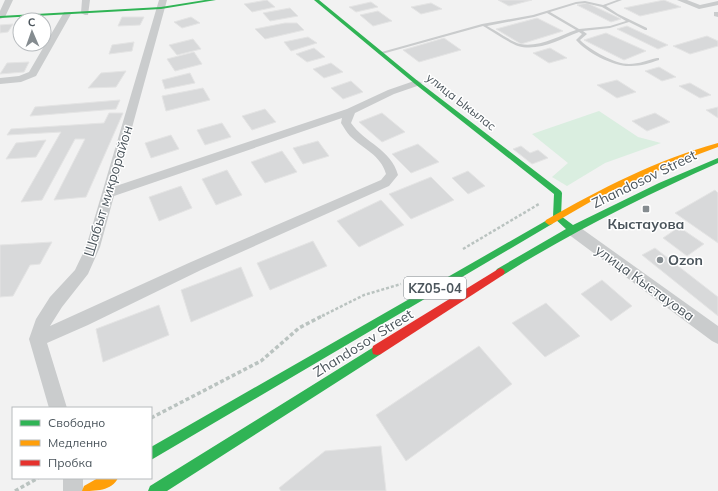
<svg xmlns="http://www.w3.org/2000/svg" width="718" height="491" viewBox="0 0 718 491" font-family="Mulish,sans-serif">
  <rect width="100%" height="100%" fill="#f2f2f2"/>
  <path fill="#daeee0" d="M599 111 638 137 661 143 605 163 567 186 552 177 568 163 532 134Z"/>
  <path fill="#d8d9da" stroke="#e4e4e4" d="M267 0 275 7 252 12 244 4Z
    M498 0H532L509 6Z
    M664 0 681 7 640 16 624 8Z
    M371 2 378 7 356 12 349 7Z
    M431 3 442 9 421 14 411 7Z
    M587 3 621 19 611 22 577 5Z
    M290 8 298 16 270 21 263 13Z
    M378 11 392 21 373 26 360 15Z
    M122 17H144L140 25 118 26Z
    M191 17 200 23 182 28 174 22Z
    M537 18 563 31 521 44 496 29Z
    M285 23H297L304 30 265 39 255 29Z
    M13 24 8 32 0 33V25Z
    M627 26 668 45 658 49 617 29Z
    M606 33 646 51 624 60 584 40Z
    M707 36 718 41V46L690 54 673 46Z
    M308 37 317 43 291 51 284 42Z
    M444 38 461 50 419 62 403 50Z
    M193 39 201 49 177 55 169 45Z
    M134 42 132 51 109 54 112 45Z
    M314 48 325 57 307 62 296 54Z
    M550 48 567 58 549 63 533 53Z
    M194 52 202 64 175 71 167 59Z
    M29 62 24 72 0 74 7 63Z
    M331 63 343 72 324 78 313 69Z
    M659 67 676 77 662 81 645 71Z
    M126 71 116 87 88 88 101 73Z
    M190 73 195 83 165 89 162 80Z
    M617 80 636 92 617 98 597 85Z
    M351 81 363 92 343 99 331 88Z
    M690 83 711 95 700 98 679 86Z
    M203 88 210 100 166 111 162 96Z
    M120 100 116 109 30 116 35 107Z
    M718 107V118L706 110Z
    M265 109 276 122 252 130 242 116Z
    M109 113H123L86 197 54 200 85 139H75L42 200 21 202 61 132 7 135 11 129 104 123Z
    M382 113 405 132 382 142 359 122Z
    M655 113 670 122 647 131 632 121Z
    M222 123 231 137 205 145 197 130Z
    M171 135 179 149 151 158 145 143Z
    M46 140 36 157 6 159 16 143Z
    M318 141 329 156 303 164 293 148Z
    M418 144 439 162 411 173 392 154Z
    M521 146 530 153 538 150 548 158 532 164 513 149Z
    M282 151 297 172 265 183 251 162Z
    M227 170 242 195 216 205 202 179Z
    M468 171 485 186 468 194 452 178Z
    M431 177 454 200 411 219 389 194Z
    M181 186 192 208 159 221 149 197Z
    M715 190 718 193V243L675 213Z
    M381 200 404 225 359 247 337 221Z
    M679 227 704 244 687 256 663 238Z
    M313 241 327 266 270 290 257 263Z
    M52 242 40 264 30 265 13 296 0 297V245Z
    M655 248 718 297V316L642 255Z
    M241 267 253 296 191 322 181 290Z
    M602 280 632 306 611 321 581 294Z
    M546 303 580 336 545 357 512 323Z
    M159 305 169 335 103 362 96 329Z
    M479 346 512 384 406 461 376 415Z
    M381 446 386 491H281L279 488 325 451Z"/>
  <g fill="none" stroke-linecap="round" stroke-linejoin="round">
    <path stroke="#bac3c0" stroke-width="2.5" stroke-dasharray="3 2" stroke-linecap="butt" d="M463 249 539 204
      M322 316 364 295 401 284"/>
    <path stroke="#bac3c0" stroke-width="3.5" stroke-dasharray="4 2.5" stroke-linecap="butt" d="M151 418 261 361 299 328 324 315
      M15 491 38 478"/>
    <path fill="#cacccd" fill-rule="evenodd" d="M617 0H622L606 6 618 14 647 28V30H645L629 22 610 28 583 31 587 34 580 40C590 50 615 64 629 64 639 64 648 60 657 58H659V60C650 63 641 66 631 66 614 67 587 53 576 40L582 34 579 32C561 39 538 52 518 46 509 43 492 31 483 26L382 54 378 53 482 24 533 15 576 2 585 1 603 5ZM585 3 602 7 626 21 610 26 579 29 550 12 576 4ZM547 13 576 30C559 36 538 48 520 44 512 42 495 30 487 26L534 17Z"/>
    <path fill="#cacccd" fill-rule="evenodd" d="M5 0H13L5 17 0 19V11Z
      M82 0H90L88 15H85L81 13Z
      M159 0H167L116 186 347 109 388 90 417 80 422 83 420 85 394 94 355 113 351 123C365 143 391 149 398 175L389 186 201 270 88 325 47 343 67 408H49L29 339 36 319 50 297 75 270 86 247ZM342 118 341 123C344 127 346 132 350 136 363 149 381 155 386 174L381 180 191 262 50 326 62 307 88 274 100 247 114 196Z
      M677 0H687L700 5 718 1V5L699 9Z
      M64 12H70L71 14 36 76 21 82 0 84V78L19 76 29 72Z
      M714 12H718V17L714 16Z
      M573 225 578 226 718 326V344L712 341 568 234 566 230 568 226Z
      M63 478H83V491H63Z"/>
    <path fill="#30b455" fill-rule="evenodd" d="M205 0H216L161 9 0 18V16L161 7Z
      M314 0H319L419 82 561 191 562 193 561 216 573 225 659 183 718 158V163C644 196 572 232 503 275L500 276 497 275 495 272 497 269 566 229 553 217 554 194 415 84Z
      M549 219 553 222 552 224 151 460V447Z
      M377 345 381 346 382 350 381 354 167 491H148L150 486Z"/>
    <path fill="#ff9f0a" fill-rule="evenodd" d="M718 143V147L675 163 597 198 552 224 549 225 545 222 546 220C600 189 658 159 718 143Z
      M98 478H118C112 491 95 491 82 491L84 486Z"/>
    <path fill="#e5322d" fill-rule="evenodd" d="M500 268 503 269 505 272 503 275 381 354 377 355 373 354 372 350 373 346Z"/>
  </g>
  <g fill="#858c90" stroke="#fff" stroke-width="1.5">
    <rect x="642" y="205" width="8" height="8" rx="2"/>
    <circle cx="660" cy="260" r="4"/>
  </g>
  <g text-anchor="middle" stroke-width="3" stroke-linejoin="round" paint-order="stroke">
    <g font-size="12" fill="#4b555c" stroke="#fff">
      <text transform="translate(461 102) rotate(38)" y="4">улица Ыкылас</text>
    </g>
    <rect fill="#fff" stroke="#81888d" stroke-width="1" x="404" y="277" width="62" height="22" rx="3"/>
    <g font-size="13" font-weight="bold" fill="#4b555c">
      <text x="435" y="293">KZ05-04</text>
    </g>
    <g font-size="14" fill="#4b555c" stroke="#fff">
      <text transform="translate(644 179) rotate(-26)" y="5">Zhandosov Street</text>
      <text transform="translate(108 191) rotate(-73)" y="5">Шабыт микрорайон</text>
      <text transform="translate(645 283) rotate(36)" y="5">улица Кыстауова</text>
      <text transform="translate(363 343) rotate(-32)" y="5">Zhandosov Street</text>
    </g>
    <g font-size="14" font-weight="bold" fill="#4b555c" stroke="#fff">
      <text x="646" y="229">Кыстауова</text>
      <text x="668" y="265" text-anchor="start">Ozon</text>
    </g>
  </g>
  <rect x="12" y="407" width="140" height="72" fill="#ffffff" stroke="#b7bbbe"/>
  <rect x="20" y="420" width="20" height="6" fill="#30b455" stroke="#b7bbbe"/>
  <text x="48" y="427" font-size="12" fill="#4b555c">Свободно</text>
  <rect x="20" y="440" width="20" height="6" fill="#ff9f0a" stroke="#b7bbbe"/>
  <text x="48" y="447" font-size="12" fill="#4b555c">Медленно</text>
  <rect x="20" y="460" width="20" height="6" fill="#e5322d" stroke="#b7bbbe"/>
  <text x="48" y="467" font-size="12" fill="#4b555c">Пробка</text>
  <g transform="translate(32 32) rotate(358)"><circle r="19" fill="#ffffff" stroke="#b7bbbe"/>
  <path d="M0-3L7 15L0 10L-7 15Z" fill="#858c90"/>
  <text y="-6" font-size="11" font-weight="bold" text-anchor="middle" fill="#4b555c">С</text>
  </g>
</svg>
